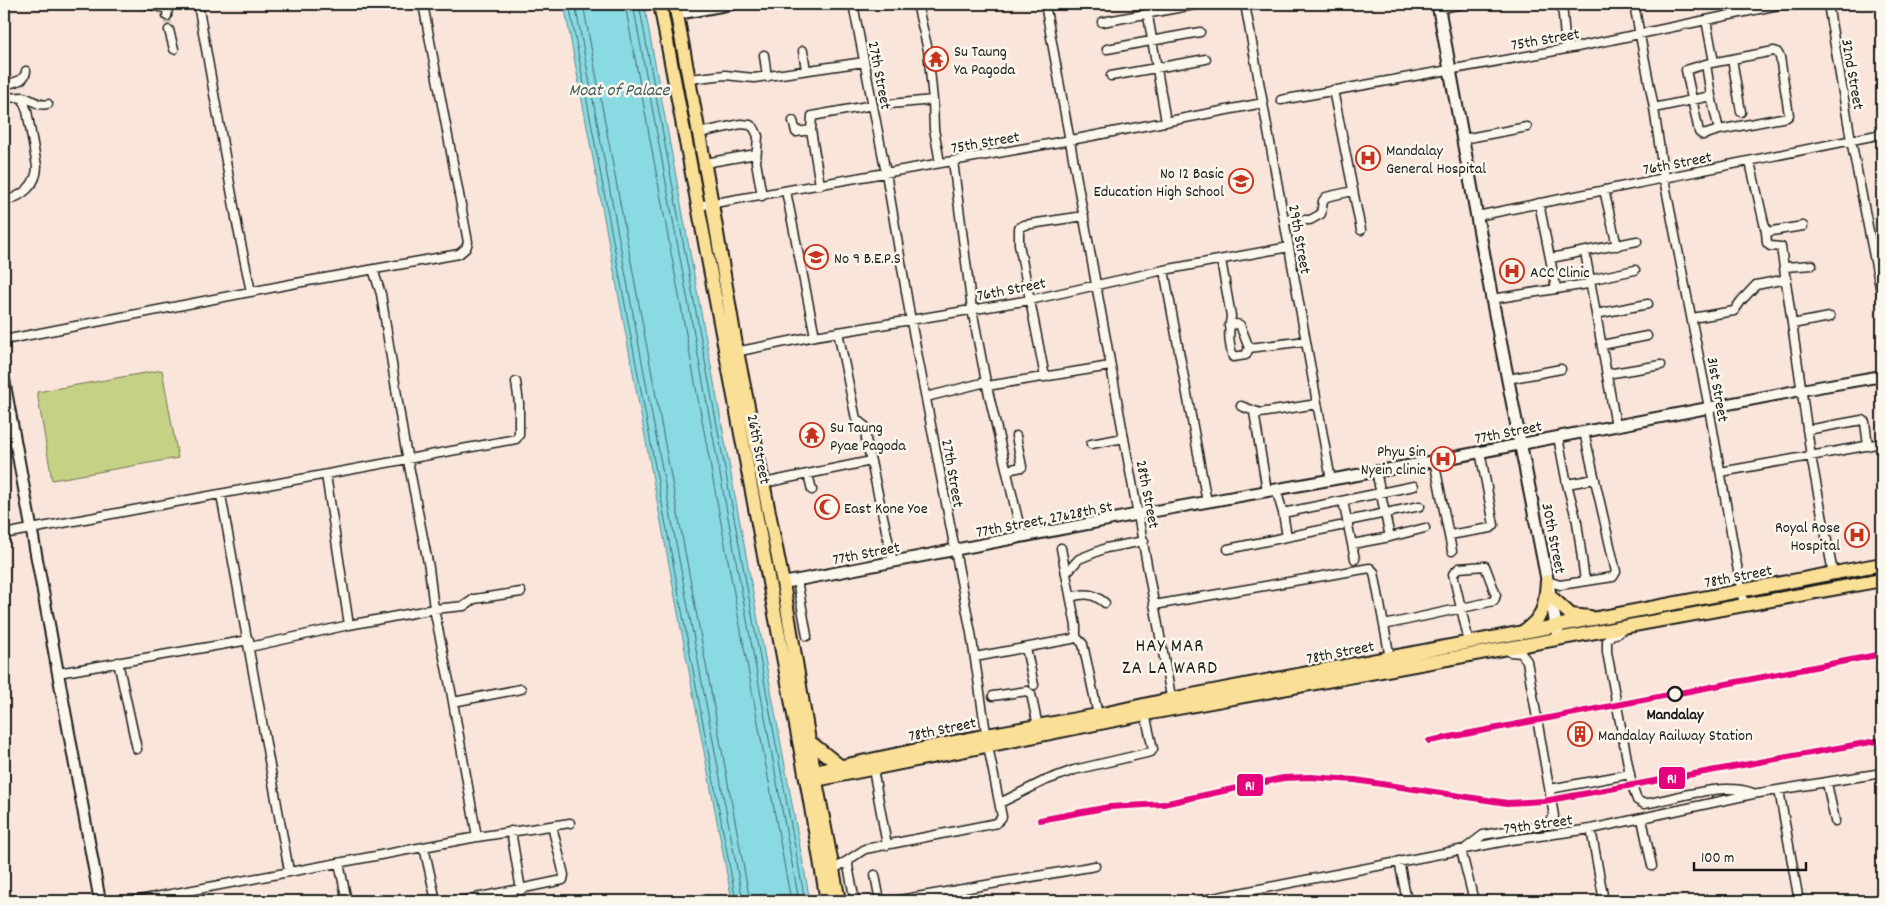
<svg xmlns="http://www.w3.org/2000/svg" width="1886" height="905" viewBox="0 0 1886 905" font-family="Dekko,sans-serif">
  <rect width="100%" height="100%" fill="#fae5db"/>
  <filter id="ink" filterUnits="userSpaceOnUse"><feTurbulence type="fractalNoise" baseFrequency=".02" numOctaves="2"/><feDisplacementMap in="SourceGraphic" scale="10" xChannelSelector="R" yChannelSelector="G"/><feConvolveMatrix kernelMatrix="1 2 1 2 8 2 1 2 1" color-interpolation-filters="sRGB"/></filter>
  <g filter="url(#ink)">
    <path fill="#c5d185" stroke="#707650" d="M162 370 178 458 52 480 37 392Z"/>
    <path fill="#89dae2" stroke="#5d8e93" d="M564 4H644L810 901H732Z"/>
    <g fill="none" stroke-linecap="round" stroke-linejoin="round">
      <path stroke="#48686b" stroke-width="1" d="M569 4 736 901
        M575 4 743 901
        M583 4 750 901
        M625 4 791 901
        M633 4 799 901
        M639 4 805 901"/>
      <path stroke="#cebdb5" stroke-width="8" stroke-dasharray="8 4" stroke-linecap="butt" d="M167 16 169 30"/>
      <defs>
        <path id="minor" d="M145 4 168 9
          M198 4 238 229 251 292
          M917 4 928 50 933 100 934 129 940 163
          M1045 4 1172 702
          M1146 4 1166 122
          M1245 4 1331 480
          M1562 4 1566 49
          M1634 4 1654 108 1664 179 1709 408 1744 605
          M1828 4 1851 140 1882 297
          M1439 9 1462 4
          M167 16 168 9 171 4
          M1706 20 1714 62
          M1102 22 1199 4
          M169 30 174 49
          M1107 49 1200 32
          M803 51 806 70
          M764 55 767 77
          M1732 59 1741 112
          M1706 64 1711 96 1719 130 1787 117 1789 115 1780 57 1777 52 1774 51 1706 64 1686 70 1699 132 1703 135 1719 130
          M1111 76 1206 59
          M689 79 725 75 754 78 864 62
          M4 85C13 82 25 82 26 71
          M1333 90 1361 230
          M22 97C32 98 37 107 48 104
          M4 98 22 97 27 111 37 166C37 186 21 197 4 201
          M1281 100 1577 47 1783 4
          M890 104 933 100
          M1654 108 1711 96
          M793 121 796 132 811 130
          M699 133 741 124 750 125 754 128 758 136 756 162 762 196
          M1463 139 1527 127
          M953 161 972 309 986 382 1022 537
          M1750 162 1766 232 1767 243 1770 246 1781 247 1811 456 1833 573
          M705 163 756 154
          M820 185 811 130 812 116 873 105
          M1604 190 1617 246
          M786 191 815 336
          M1539 203 1556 288
          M698 206 1071 140 1263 103
          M1477 216 1882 134
          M1284 220H1310L1321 214 1323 201 1326 197 1353 191
          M1766 232 1803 226
          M1585 252 1616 426
          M1551 258 1637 241
          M1221 260 1231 316C1229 331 1228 338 1232 354L1233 357 1246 355 1249 348 1240 325 1236 324 1229 326
          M1785 267 1812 265
          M373 269 381 294 404 440 429 568 434 609 451 691 477 837
          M1164 270 1207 502
          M1589 280 1635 270
          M1492 299 1588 284 1591 285
          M1596 314 1648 304
          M1692 318 1734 311 1741 301 1756 285 1787 279
          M1792 324 1830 317
          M838 332 856 419 866 427V439L893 562
          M4 340 291 284 459 254 466 248 468 242 423 4
          M1602 345 1647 336
          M1249 348 1306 341
          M735 352 815 336 1030 300 1164 270 1289 247
          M1607 374 1661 365
          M1045 377 1019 244V228L1024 225 1084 216
          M1508 379 1561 369
          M987 386 1110 366
          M926 397 986 382
          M1241 406 1260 413 1317 404
          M1254 412 1267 491
          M1807 430 1862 420 1865 422 1868 446
          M1558 437 1567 484 1577 522 1585 581
          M1091 444 1124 438
          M1434 460 1452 551
          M1007 470 1022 467 1016 436
          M1721 472 1882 443
          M808 474 812 490
          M764 483 871 461
          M1567 484 1595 479
          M1276 489 1283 513 1414 486
          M221 495 289 871
          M1343 501 1355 559
          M1283 513 1287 537
          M1347 521 1420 506
          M4 534 516 439 519 435V403L516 382
          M1449 535 1491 528 1494 525 1480 451
          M1390 537 1425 528
          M1352 544 1390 537 1376 471
          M1228 549 1340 526
          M1066 573 1079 559 1106 548 1144 541
          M797 580 807 636
          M1547 581 1560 585 1613 577 1616 572 1584 432
          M1071 597C1085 593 1093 593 1105 603
          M1154 605 1370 568 1374 572 1390 658
          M349 625 434 609 464 606 474 599 521 592
          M1384 625 1494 601 1496 595 1485 566 1459 568 1453 574 1469 642
          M1619 633 1611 635 1607 641V652L1632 786 1637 800 1644 804 1649 803C1680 797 1723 782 1753 793
          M1076 637 1083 644 1098 715
          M250 647 349 625 326 475
          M1026 648 1034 685
          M975 657 1072 639 1076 637V626L1061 548
          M118 662 137 749
          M58 673 249 640
          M993 696 1027 691 1031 694 1038 726
          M453 702 521 689
          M873 769 887 845
          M1827 783 1835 821
          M1550 789 1630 774
          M1779 790 1799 901
          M1000 803 1044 781 1074 770 1151 752 1153 749 1145 714
          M1642 819 1652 866
          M1591 829 1604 901
          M511 831 521 890
          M424 847 436 901
          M1466 848 1483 835 1547 824 1554 816 1527 661 1521 653 1510 652
          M1461 850 1474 901
          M849 860 848 866 855 901
          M1399 861 1407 901
          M339 863 347 901
          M833 870 865 849 997 823 1002 817 988 746 971 633 911 321 886 173 853 4
          M875 875 880 901
          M134 901 477 837 570 823
          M461 901 563 880 564 875 552 826
          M894 901 1095 866
          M1198 901 1511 840 1591 829 1753 794 1882 773"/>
        <path id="tertiary" d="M677 14 732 4
          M4 380 100 901
          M783 583 1139 514 1413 465 1801 390 1882 376"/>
        <path id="secondary" d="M1438 4 1492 299 1558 635"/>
        <path id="primary" d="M660 4 807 784 827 901
          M675 4 712 204 737 351 783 583 814 771 839 901
          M805 774 987 735 1098 715 1171 699 1882 564
          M807 784 816 780 1145 714 1882 580"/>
        <path id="trunk" d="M1550 596 1571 615 1590 617 1594 619
          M1521 633C1544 618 1545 607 1547 581
          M810 742 840 766"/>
      </defs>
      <use href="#minor" stroke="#1c1c1c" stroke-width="11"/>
      <use href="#tertiary" stroke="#1c1c1c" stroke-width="14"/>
      <use href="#secondary" stroke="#1c1c1c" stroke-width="15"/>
      <use href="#primary" stroke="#1c1c1c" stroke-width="16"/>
      <use href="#trunk" stroke="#1c1c1c" stroke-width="16"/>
      <use href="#minor" stroke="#fbf7ec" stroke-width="8"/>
      <use href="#tertiary" stroke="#fbf7ec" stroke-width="10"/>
      <use href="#secondary" stroke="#fbf7ec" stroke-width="11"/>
      <use href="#primary" stroke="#fadf96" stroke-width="12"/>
      <use href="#trunk" stroke="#fadf96" stroke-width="12"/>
      <defs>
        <path id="rail-1" d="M1429 741 1882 654
          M1040 820 1109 807 1163 804 1283 778 1310 777 1355 780 1507 803 1544 801 1882 740"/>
      </defs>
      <use href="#rail-1" stroke="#fbf7ec" stroke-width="10"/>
      <use href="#rail-1" stroke="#e5007d" stroke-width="6"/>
    </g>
  </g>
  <defs>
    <symbol id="temple-ring" viewBox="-11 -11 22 22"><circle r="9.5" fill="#fbf7ec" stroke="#c8321e" stroke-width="1.5"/><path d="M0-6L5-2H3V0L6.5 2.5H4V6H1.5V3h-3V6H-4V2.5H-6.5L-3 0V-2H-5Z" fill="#c8321e"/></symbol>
    <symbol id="hospital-ring" viewBox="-11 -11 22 22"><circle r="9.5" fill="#fbf7ec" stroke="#c8321e" stroke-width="1.5"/><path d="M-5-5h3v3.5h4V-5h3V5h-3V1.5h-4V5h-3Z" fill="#c8321e"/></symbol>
    <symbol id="school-ring" viewBox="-11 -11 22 22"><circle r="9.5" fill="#fbf7ec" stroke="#c8321e" stroke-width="1.5"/><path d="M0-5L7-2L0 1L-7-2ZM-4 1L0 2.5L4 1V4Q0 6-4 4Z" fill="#c8321e"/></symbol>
    <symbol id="mosque-ring" viewBox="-11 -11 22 22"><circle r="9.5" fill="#fbf7ec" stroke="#c8321e" stroke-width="1.5"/><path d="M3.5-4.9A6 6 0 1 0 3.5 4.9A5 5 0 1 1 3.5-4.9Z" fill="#c8321e"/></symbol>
    <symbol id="building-ring" viewBox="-11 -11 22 22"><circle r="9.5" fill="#fbf7ec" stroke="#c8321e" stroke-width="1.5"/><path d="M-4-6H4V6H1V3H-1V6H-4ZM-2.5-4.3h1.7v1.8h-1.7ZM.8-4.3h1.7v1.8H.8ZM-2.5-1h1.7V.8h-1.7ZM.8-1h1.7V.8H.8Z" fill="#c8321e"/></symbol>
  </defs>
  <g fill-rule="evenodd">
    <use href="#temple-ring" x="922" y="45" width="28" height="28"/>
    <use href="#hospital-ring" x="1354" y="144" width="28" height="28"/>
    <use href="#school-ring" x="1227" y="167" width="28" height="28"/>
    <use href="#school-ring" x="802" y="243" width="28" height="28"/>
    <use href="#hospital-ring" x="1498" y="257" width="28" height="28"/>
    <use href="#temple-ring" x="798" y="421" width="28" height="28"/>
    <use href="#hospital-ring" x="1429" y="445" width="28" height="28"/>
    <use href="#mosque-ring" x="813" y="493" width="28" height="28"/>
    <use href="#hospital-ring" x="1843" y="521" width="28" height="28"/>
    <use href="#building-ring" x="1566" y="720" width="28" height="28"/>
  </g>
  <circle fill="#fbf7ec" stroke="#1c1c1c" stroke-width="2.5" cx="1675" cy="694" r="7"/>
  <g text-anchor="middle" stroke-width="5" stroke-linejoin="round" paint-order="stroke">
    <g font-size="16" fill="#1c1c1c" stroke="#fbf7ec">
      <text transform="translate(1545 38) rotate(-10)" y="6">75th Street</text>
      <text transform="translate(1854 74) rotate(80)" y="6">32nd Street</text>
      <text transform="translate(881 75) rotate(79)" y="6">27th Street</text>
      <text transform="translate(985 141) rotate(-10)" y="6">75th Street</text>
      <text transform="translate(1677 162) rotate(-11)" y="6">76th Street</text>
      <text transform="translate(1301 239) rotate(80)" y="6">29th Street</text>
      <text transform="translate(1011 288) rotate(-11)" y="6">76th Street</text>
      <text transform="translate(1719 389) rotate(80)" y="6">31st Street</text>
      <text transform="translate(1508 431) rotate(-11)" y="6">77th Street</text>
      <text transform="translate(760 449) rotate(79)" y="6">26th Street</text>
      <text transform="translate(954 473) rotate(80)" y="6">27th Street</text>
      <text transform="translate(1149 494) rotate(79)" y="6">28th Street</text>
      <text transform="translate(1044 518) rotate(-11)" y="6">77th Street, 27&amp;28th St</text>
      <text transform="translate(1555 538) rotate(79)" y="6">30th Street</text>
      <text transform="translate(866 552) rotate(-11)" y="6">77th Street</text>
      <text transform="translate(1738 575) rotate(-11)" y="6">78th Street</text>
      <text transform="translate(1340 651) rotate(-11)" y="6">78th Street</text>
      <text transform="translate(942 728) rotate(-12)" y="6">78th Street</text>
      <text transform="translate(1538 823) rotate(-8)" y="6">79th Street</text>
    </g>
    <g font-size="16" fill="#1c1c1c" stroke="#fbf7ec" text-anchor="start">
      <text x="954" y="56">Su Taung<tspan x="954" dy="18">Ya Pagoda</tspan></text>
      <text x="1386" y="155">Mandalay<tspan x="1386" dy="18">General Hospital</tspan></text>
      <text x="1224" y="178" text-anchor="end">No 12 Basic<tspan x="1224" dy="18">Education High School</tspan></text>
      <text x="834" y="263">No 9 B.E.P.S</text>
      <text x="1530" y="277">ACC Clinic</text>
      <text x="830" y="432">Su Taung<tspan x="830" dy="18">Pyae Pagoda</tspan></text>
      <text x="1426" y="456" text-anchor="end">Phyu Sin<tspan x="1426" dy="18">Nyein clinic</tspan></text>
      <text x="844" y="513">East Kone Yoe</text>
      <text x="1840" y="532" text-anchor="end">Royal Rose<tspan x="1840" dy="18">Hospital</tspan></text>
      <text x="1598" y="740">Mandalay Railway Station</text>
    </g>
    <g font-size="16" font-weight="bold" fill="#1c1c1c" stroke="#fbf7ec">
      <text x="1675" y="719">Mandalay</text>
    </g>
    <g font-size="18" font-style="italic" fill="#425e61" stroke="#fbf7ec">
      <text x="619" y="95">Moat of Palace</text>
    </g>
    <g font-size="19" letter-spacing="1" fill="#1c1c1c" stroke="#fbf7ec">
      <text x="1170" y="651">HAY MAR<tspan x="1170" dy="22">ZA LA WARD</tspan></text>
    </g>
  </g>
  <g stroke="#fbf7ec" stroke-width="2">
    <rect x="1658" y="766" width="28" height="24" rx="5" fill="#e5007d"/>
    <rect x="1236" y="773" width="28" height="24" rx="5" fill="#e5007d"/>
  </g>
  <g font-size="14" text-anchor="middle" font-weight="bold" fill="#fff">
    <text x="1672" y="783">R1</text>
    <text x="1250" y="790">R1</text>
  </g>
  <rect width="1886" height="905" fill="none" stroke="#fbf7ec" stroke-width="20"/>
  <rect x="10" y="10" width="1866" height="885" fill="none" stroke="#1c1c1c" stroke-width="2" filter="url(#ink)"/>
  <path d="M1694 862v8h112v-8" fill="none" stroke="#1c1c1c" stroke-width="2.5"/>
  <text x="1701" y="862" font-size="15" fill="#1c1c1c" stroke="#fbf7ec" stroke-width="4" paint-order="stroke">100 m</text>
</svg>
